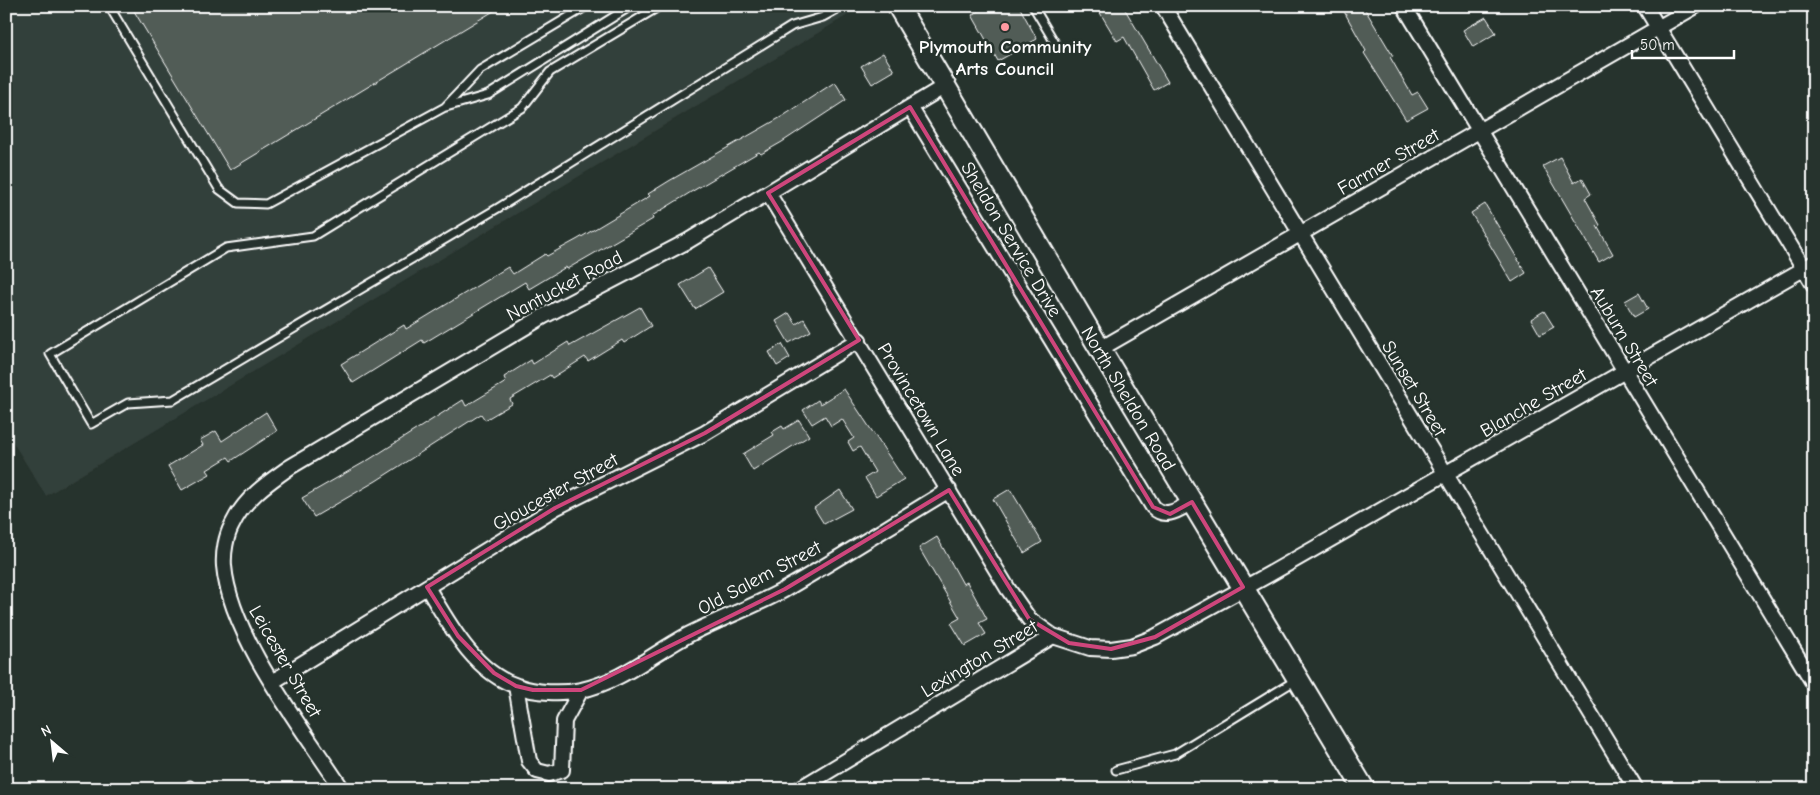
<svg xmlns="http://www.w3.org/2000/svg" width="1820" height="795" viewBox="0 0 1820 795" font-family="'Comic Neue',sans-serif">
  <rect width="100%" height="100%" fill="#26332d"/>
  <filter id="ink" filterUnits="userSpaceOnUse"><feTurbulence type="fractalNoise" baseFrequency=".02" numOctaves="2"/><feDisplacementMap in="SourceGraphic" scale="10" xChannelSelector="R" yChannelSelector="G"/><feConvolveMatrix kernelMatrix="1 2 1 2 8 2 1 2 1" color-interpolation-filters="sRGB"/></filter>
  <g filter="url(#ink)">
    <path fill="#333f3a" d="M6 6H863L46 496 6 431Z"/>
    <path fill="#515c57" stroke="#fff" d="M131 6H502L230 170Z
      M988 6H1019L1037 39 998 61 972 15Z
      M1096 6H1123L1168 82 1154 90 1124 37 1117 41Z
      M1341 6H1363L1393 56 1390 57 1412 95 1418 92 1428 108 1406 120 1364 53 1366 51Z
      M1486 17 1496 33 1473 47 1463 30Z
      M883 53 894 71 872 84 861 66Z
      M835 82 846 100 782 142 761 154 759 152 691 192 652 216 653 219 600 250 567 269 566 267 529 289 525 282 424 343 422 340 353 383 341 364 404 325 406 329 508 267 513 274 545 254 547 256 578 239 650 196 648 194 669 181 783 116Z
      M1560 157 1574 183 1582 178 1591 194 1585 198 1600 225 1597 226 1613 254 1599 262 1543 166Z
      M1485 204 1526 273 1512 282 1471 213Z
      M708 268 723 292 695 309 680 285Z
      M1639 293 1648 309 1634 317 1625 301Z
      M640 307 651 326 624 343 622 340 588 361 585 357 552 378 550 375 510 399 512 404 485 420 481 414 376 481 314 517 302 498 370 459 463 400 466 406 506 382 504 377 531 360 533 364 568 342 570 346Z
      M1544 311 1554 327 1540 335 1531 319Z
      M789 313 796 324 804 319 811 331 789 343 776 321Z
      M782 344 790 358 777 366 769 352Z
      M844 389 904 479 876 496 865 478 875 472 860 447 853 451 848 442 854 438 842 419 831 426 825 416 812 424 803 410 818 400 820 404Z
      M266 412 277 431 231 461 228 457 207 470 210 474 182 490 168 466 203 445 200 440 216 431 222 441Z
      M799 420 809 436 753 471 743 454 774 435 772 432 782 426 784 429Z
      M1010 489 1042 542 1024 553 993 499Z
      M840 490 852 509 824 524 814 508Z
      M937 537 963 584 967 582 987 619 979 623 986 634 965 646 951 623 960 618 919 548Z"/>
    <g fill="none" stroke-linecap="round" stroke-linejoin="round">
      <defs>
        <path id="lane" d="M109 6 219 189 238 203 266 204 445 107 480 70 587 6
          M660 6 550 72 522 108 313 236 226 248 50 354 91 424 128 403 173 400 498 208 792 26 823 17 843 6
          M1033 6 1058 48
          M446 107 488 95 631 6
          M1116 770 1175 754 1296 680
          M184 789 190 785 193 789"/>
        <path id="street" d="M1163 6 1636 789
          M1404 6 1814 684
          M1645 6 1814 285
          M910 107 1153 507C1166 520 1179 509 1192 502
          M768 193 1008 589 1029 619 1053 636
          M1100 349 1696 6
          M427 587C449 624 474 672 517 686 536 693 561 694 581 690 619 683 654 653 688 635 719 619 753 607 784 590 840 558 894 523 949 490
          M272 682 555 508 705 433 859 340
          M516 686 529 761 537 771 549 774 562 770 564 721 581 690
          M342 789C303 729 230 636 224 566 223 553 226 536 232 525 244 499 267 483 290 467L544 316 688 241 945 86
          M799 789 1053 636 1090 648 1111 649 1132 646 1155 637 1268 575 1814 263"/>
        <path id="secondary" d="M898 6 1100 349 1364 789"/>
      </defs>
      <use href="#lane" stroke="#fff" stroke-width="11"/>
      <use href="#street" stroke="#fff" stroke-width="18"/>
      <use href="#secondary" stroke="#fff" stroke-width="24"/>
      <use href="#lane" stroke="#26332d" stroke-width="7"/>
      <use href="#street" stroke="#26332d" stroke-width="14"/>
      <use href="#secondary" stroke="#26332d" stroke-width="20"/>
    </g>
  </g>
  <path fill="none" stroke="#ce467c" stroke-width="4" stroke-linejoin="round" d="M910 107 1153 507 1170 514 1192 502 1243 587 1155 637 1111 649 1069 643 1029 619 949 490 785 589 581 690H533L516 686 494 673 458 636 427 587 555 508 705 433 859 340 768 193Z"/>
  <circle fill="#ff9aa2" stroke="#26332d" stroke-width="2" cx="1005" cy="27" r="5"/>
  <g text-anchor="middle" stroke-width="5" stroke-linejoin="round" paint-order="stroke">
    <g font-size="19" font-weight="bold" fill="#fff" stroke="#26332d">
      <text x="1005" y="53">Plymouth Community<tspan x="1005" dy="22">Arts Council</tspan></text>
    </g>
    <g font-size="19" fill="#fff" stroke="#26332d">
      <text transform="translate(1388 161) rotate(-30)" y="7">Farmer Street</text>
      <text transform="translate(1012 239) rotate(59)" y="7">Sheldon Service Drive</text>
      <text transform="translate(564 285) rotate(-28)" y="7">Nantucket Road</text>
      <text transform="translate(1625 336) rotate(59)" y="7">Auburn Street</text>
      <text transform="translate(1415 388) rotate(59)" y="7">Sunset Street</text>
      <text transform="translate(1129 398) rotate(59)" y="7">North Sheldon Road</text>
      <text transform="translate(1533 402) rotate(-30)" y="7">Blanche Street</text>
      <text transform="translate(922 409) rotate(59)" y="7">Provincetown Lane</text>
      <text transform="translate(555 491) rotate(-29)" y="7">Gloucester Street</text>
      <text transform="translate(759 577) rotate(-28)" y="7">Old Salem Street</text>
      <text transform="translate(979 658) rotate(-31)" y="7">Lexington Street</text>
      <text transform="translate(286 661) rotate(60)" y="7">Leicester Street</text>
    </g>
  </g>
  <rect width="1820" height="795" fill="none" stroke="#26332d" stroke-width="25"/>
  <rect x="12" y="12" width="1795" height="770" fill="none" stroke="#fff" stroke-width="2" filter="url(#ink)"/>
  <g transform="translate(52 742) rotate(332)" stroke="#26332d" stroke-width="4" paint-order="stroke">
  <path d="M0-4L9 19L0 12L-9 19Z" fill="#ffffff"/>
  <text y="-8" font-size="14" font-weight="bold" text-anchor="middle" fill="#ffffff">N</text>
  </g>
  <path d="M1632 50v8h102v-8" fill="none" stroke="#ffffff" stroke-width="2.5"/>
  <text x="1640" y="50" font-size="15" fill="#ffffff" stroke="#26332d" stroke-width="4" paint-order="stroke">50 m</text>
</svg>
